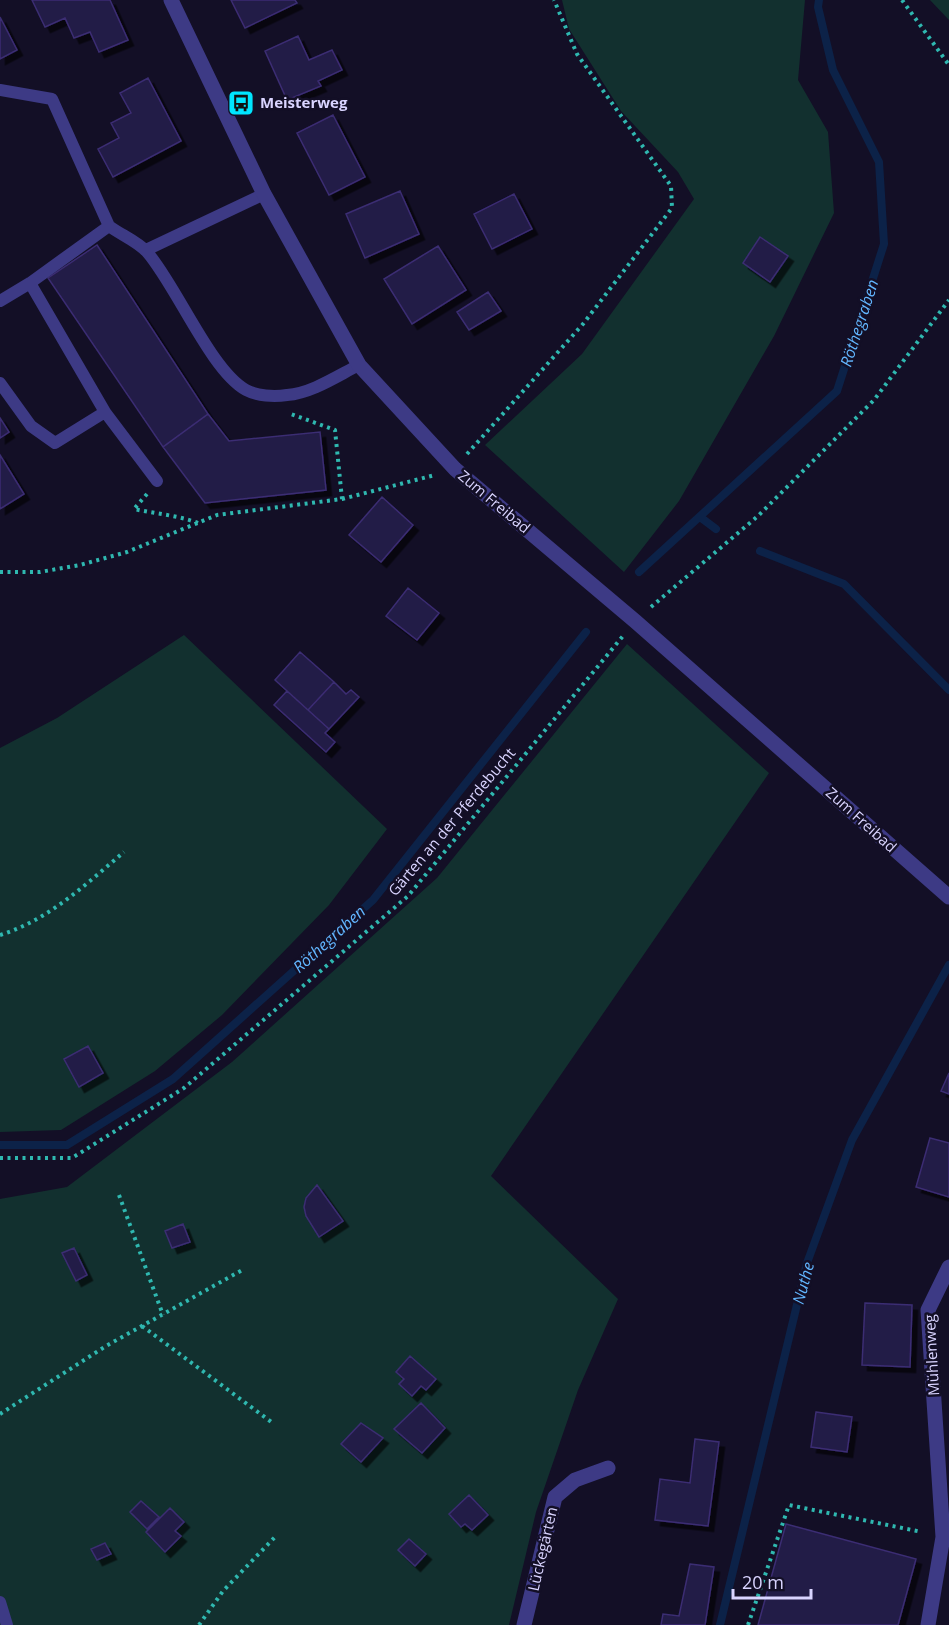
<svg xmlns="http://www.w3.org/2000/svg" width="949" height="1625" viewBox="0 0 949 1625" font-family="'Open Sans',sans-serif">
  <defs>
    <filter id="shadow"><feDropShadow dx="5.5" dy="5.5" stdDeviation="0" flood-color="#0009"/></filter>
  </defs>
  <rect width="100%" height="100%" fill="#130f26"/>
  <path fill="#12302f" d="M562 0H805L798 80 828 132 834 213 774 336 679 501 624 572 485 445 582 354 694 199 678 172 621 111 569 29Z
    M930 0H949V20Z
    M184 635 387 829 329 905 222 1015 155 1071 61 1130 0 1132V748L57 718Z
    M627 644 769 773 491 1176 618 1299 578 1390 536 1512 509 1625H0V1199L67 1187 232 1062 437 878Z"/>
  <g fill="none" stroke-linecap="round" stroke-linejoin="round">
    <path stroke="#0c2248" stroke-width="8" d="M700 517 716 529
      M760 551 844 584 949 690
      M639 572 837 391 884 244 879 162 833 70 818 7 819 0
      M0 1145H67L173 1079 373 900 586 632
      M720 1625 807 1263 852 1140 949 965"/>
  </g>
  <path fill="#241b47" stroke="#3b2d73" stroke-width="1.5" filter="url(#shadow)" d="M32 0H110L128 40 99 52 90 32 74 38 65 18 45 27Z
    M231 0H295L297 3 245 28Z
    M0 17 17 50 0 59Z
    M298 36 309 60 332 50 342 70 318 81 321 86 287 100 265 51Z
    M148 78 181 141 113 177 98 149 119 138 111 123 131 113 120 93Z
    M333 115 365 177 329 195 297 133Z
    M400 191 419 234 365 258 346 214Z
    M514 194 532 229 492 249 474 214Z
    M760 237 788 256 770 282 743 263Z
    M97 245 208 414 163 447 48 278Z
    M438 246 466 290 412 324 384 279Z
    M488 292 501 311 469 330 457 312Z
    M208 414 229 441 320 432 326 490 205 503 163 447Z
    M0 418 9 432 0 438Z
    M0 455 24 494 0 509Z
    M382 497 413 525 381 562 349 535Z
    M408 588 439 613 417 640 386 616Z
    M300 652 334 682 308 710 275 680Z
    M334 682 346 694 351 690 359 697 329 729 308 710Z
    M287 691 329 729 325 733 335 742 326 752 274 705Z
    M88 1046 103 1073 79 1087 64 1059Z
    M949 1073V1094L941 1091Z
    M930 1138 949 1143V1197L916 1187Z
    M317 1185 343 1221 319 1237 306 1216 304 1207 306 1198Z
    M183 1224 190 1242 172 1248 165 1231Z
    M74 1248 87 1275 76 1281 62 1253Z
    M865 1303 912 1305 910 1367 862 1365Z
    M410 1356 436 1379 426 1390 421 1386 412 1396 399 1384 404 1379 396 1372Z
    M421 1403 445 1428 422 1453 394 1429Z
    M816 1412 852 1417 847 1452 811 1447Z
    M361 1423 383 1438 361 1462 341 1444Z
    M695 1439 719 1442 708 1526 655 1520 660 1479 690 1483Z
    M469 1495 488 1515 472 1530 465 1524 461 1527 449 1514Z
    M141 1501 159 1517 147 1529 130 1512Z
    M170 1508 184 1522 175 1531 181 1536 165 1552 146 1532Z
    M786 1524 916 1559 898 1625H758Z
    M409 1539 426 1554 415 1566 398 1550Z
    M105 1543 111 1554 97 1560 91 1549Z
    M690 1564 714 1567 705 1625H661L663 1614 679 1616Z"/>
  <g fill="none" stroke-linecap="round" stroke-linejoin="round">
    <path stroke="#2fb8b0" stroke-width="4" stroke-dasharray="3 4.5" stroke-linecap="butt" d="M902 0 949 65
      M467 454 583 324 672 208 671 186 577 54 554 0
      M147 494 134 509C156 514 177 515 198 523
      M342 499 435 475
      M0 572H40L80 565 127 552 217 515 342 499 335 430 291 414
      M651 607 758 516 874 400 949 300
      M0 935C49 920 86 884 124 852
      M0 1158H72L184 1088 408 896 623 636
      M119 1195 163 1315
      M142 1326 274 1424
      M0 1414 106 1346 244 1269
      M199 1625 223 1591 275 1537
      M748 1625 789 1505 922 1532"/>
    <path stroke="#3d3a85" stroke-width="12" d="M0 90 52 99 109 226
      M146 250 264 194
      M30 283 105 412 157 481
      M0 301 30 283 109 226C121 235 137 241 147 252 176 285 211 371 246 390 257 396 274 397 287 395 312 393 337 376 359 365
      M0 383 31 426 55 443 105 412
      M0 1602 7 1625"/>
    <path stroke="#3d3a85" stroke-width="15" d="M171 0 264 194 359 365 455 469 635 621 949 897
      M524 1625 555 1497 575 1480 608 1468
      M928 1625 943 1537 928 1310 949 1267"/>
  </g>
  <defs>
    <symbol id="bus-square" viewBox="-11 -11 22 22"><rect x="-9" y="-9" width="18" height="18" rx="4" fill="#00e5ff" stroke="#130f26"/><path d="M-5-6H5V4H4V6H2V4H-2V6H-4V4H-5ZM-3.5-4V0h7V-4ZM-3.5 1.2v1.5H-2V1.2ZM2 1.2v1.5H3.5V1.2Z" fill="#111"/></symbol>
  </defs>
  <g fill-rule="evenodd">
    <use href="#bus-square" x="226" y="88" width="30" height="30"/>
  </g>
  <g text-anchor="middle" stroke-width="5" stroke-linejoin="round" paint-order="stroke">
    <g font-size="15" font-weight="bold" fill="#d9d4ff" stroke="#130f26" text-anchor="start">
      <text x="260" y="108">Meisterweg</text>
    </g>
    <g font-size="15" fill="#d9d4ff" stroke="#130f26">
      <text transform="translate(494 502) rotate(40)" y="5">Zum Freibad</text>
      <text transform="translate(861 820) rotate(42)" y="5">Zum Freibad</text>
      <text transform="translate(452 822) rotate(-50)" y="5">Gärten an der Pferdebucht</text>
      <text transform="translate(932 1355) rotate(-93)" y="5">Mühlenweg</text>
      <text transform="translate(543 1549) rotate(-77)" y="5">Lückegärten</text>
    </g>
    <g font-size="16" font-style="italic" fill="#62b6ff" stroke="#130f26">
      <text transform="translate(859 323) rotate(-72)" y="6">Röthegraben</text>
      <text transform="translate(329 939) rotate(-42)" y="6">Röthegraben</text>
      <text transform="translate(803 1283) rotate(-75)" y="6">Nuthe</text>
    </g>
  </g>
  <path d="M733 1589v9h78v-9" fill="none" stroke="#d9d4ff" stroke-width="3"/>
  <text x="742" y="1589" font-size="18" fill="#d9d4ff" stroke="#130f26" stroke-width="4.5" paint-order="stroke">20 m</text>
</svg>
